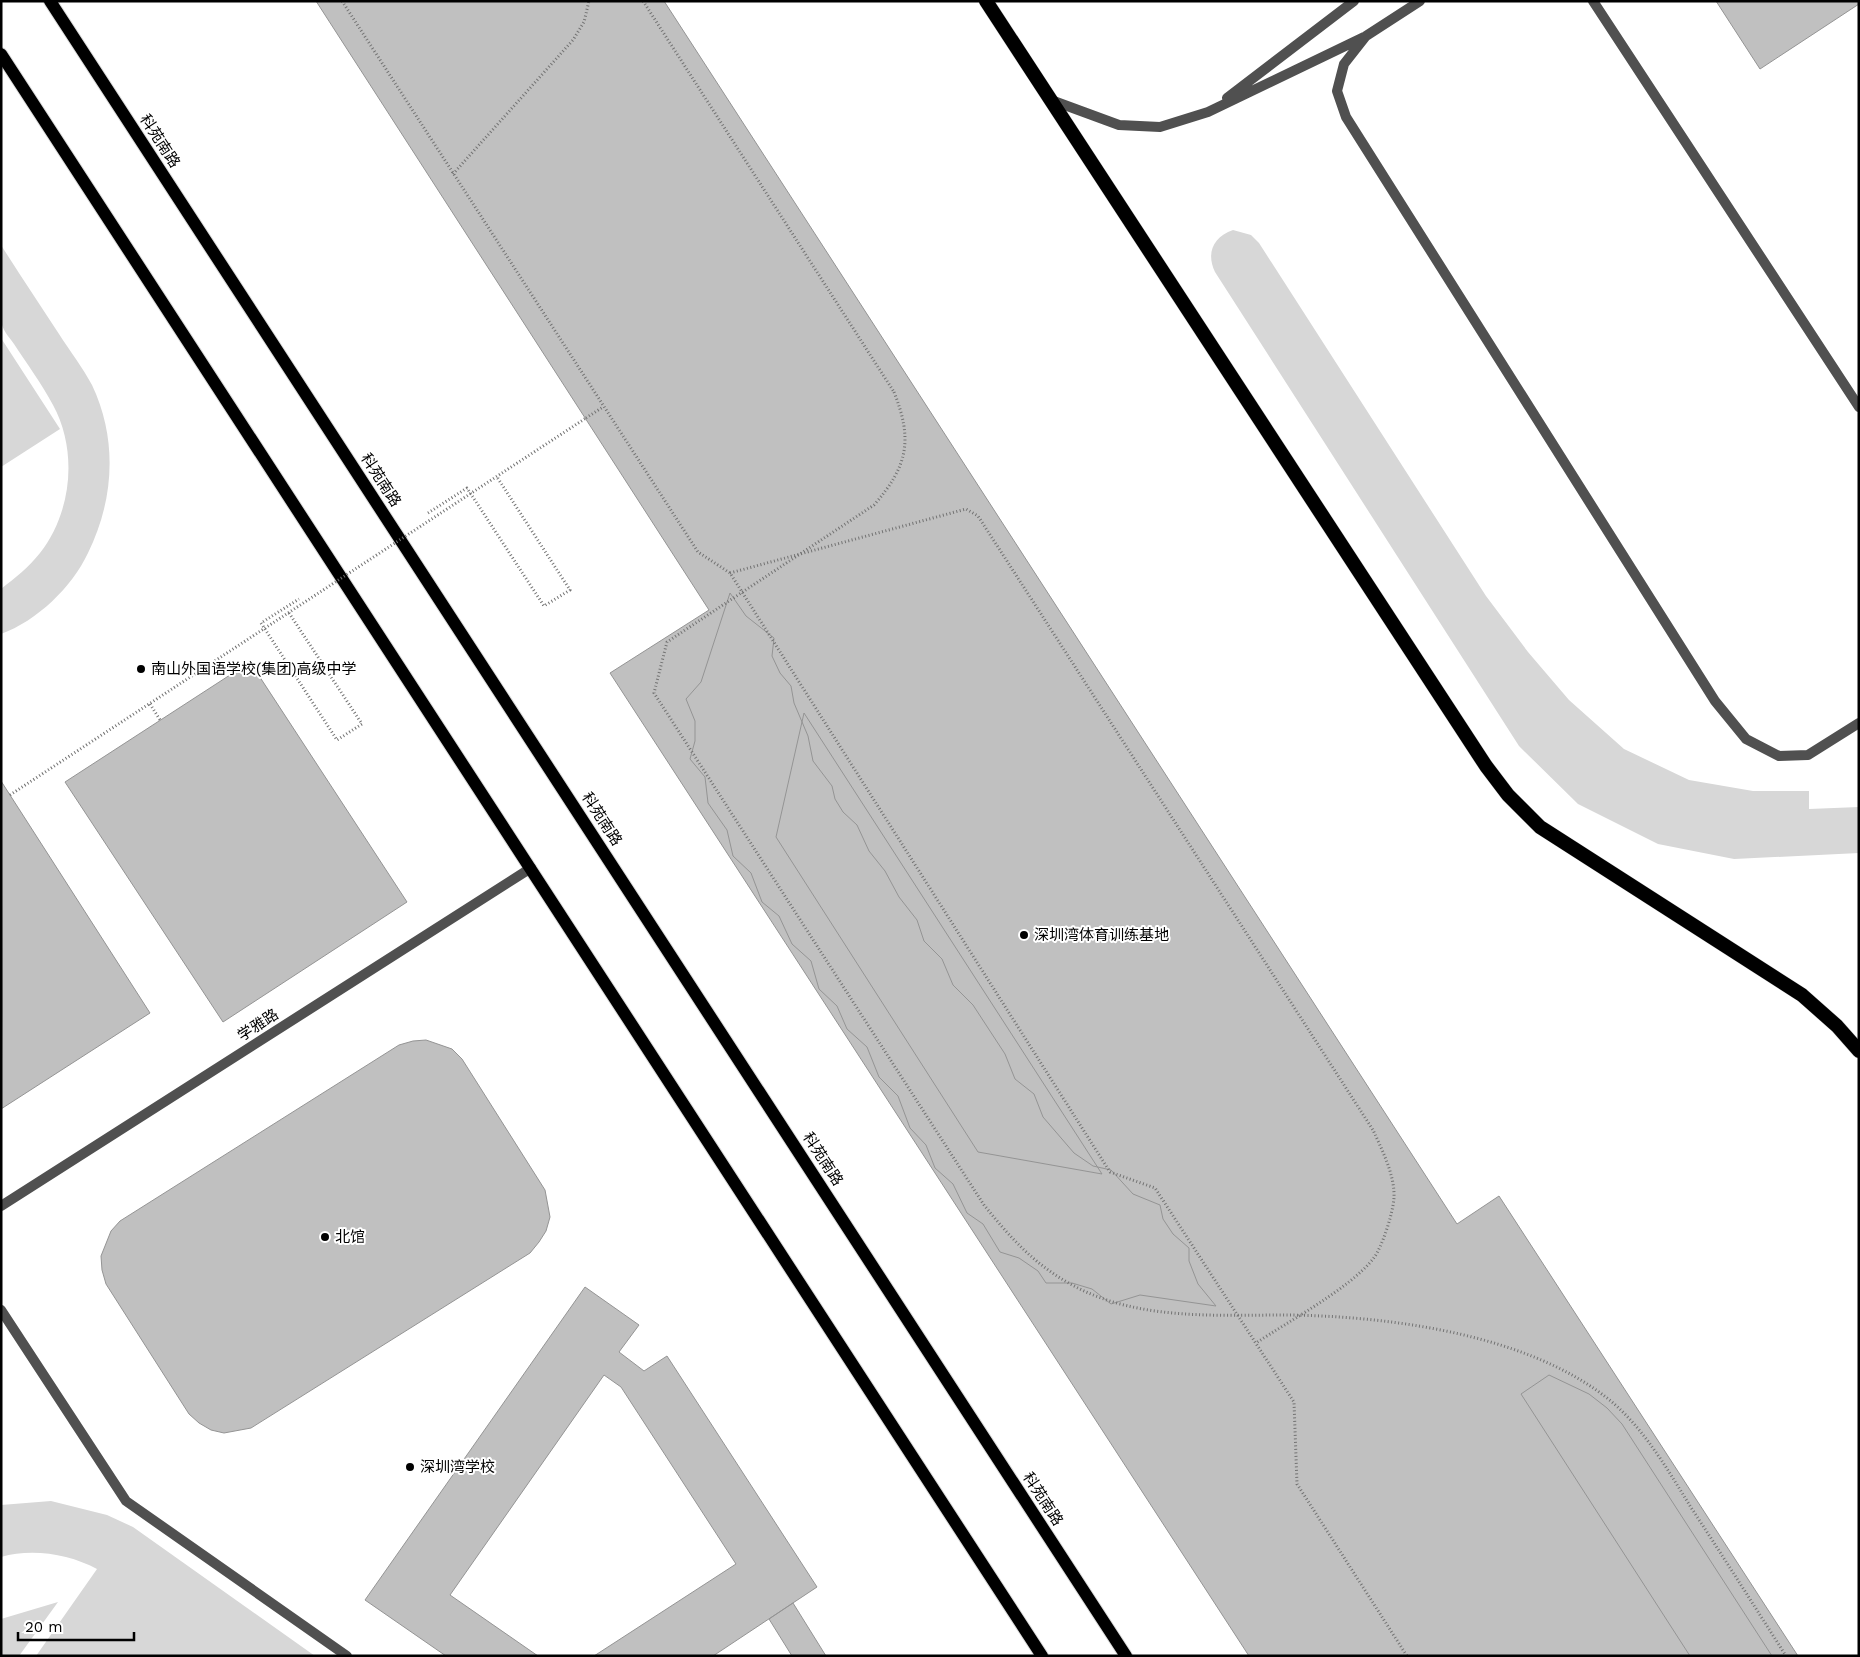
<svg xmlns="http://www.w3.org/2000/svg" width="1860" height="1657" viewBox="0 0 1860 1657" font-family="'Work Sans','Noto Sans SC',sans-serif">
  <rect width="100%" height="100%" fill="#fff"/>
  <path fill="#d7d7d7" d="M1233 230 1251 235 1259 243 1486 596 1528 652 1569 700 1624 749 1689 780 1753 791H1809V809L1859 807V853L1734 859 1658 844 1578 804 1519 746 1215 272C1206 253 1213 237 1233 230Z
    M1 245C20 275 40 305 59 334 70 351 83 368 92 385 118 440 114 500 88 553 72 587 37 621 1 634V589C15 578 29 567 40 553 72 512 78 451 53 405 42 384 27 364 14 344 10 338 4 332 2 325 0 315 1 260 1 245Z
    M1 338 60 429 1 467Z
    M51 1501 107 1515 133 1527 315 1656H36L97 1569C69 1554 32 1548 1 1557V1505Z
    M58 1602 19 1656H1V1619Z"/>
  <path fill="#c0c0c0" stroke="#949494" d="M316 1H664L1457 1224 1499 1196 1798 1656H1249L610 673 709 610Z
    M1716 1H1859V4L1760 69Z
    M730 593 746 616 774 638 772 656 780 673 791 686 794 703 808 736 813 761 832 786 835 799 843 812 857 825 869 851 885 871 899 897 917 920 924 941 942 959 953 985 973 1005 1005 1054 1015 1079 1034 1094 1043 1117 1074 1153 1093 1166 1111 1170 1133 1194 1160 1205 1163 1219 1173 1234 1189 1248V1261L1198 1284 1216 1306 1140 1295 1111 1304 1092 1289 1072 1283H1046L1038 1271 1019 1258 1000 1252 983 1224 967 1213 953 1184 935 1168 926 1145 910 1128 898 1096 879 1077 867 1047 847 1029 837 1006 819 989 811 961 792 944 779 916 762 902 751 873 733 856 727 830 708 803 705 777 690 759 695 741V721L686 699 701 682Z
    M250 662 407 902 223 1022 65 782Z
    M804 713 1102 1174 978 1152 776 837Z
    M1 781 150 1013 1 1109 2 1010Z
    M426 1040 452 1049 462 1059 545 1190 550 1217 546 1231 539 1242 530 1253 251 1428 224 1433 211 1430 199 1423 189 1414 106 1284 102 1270 101 1256 111 1231 120 1221 399 1045 413 1041Z
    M585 1287 639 1325 619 1352 644 1371 667 1356 817 1587 713 1656H594L736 1564 621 1387 604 1375 450 1595 538 1656H446L365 1600Z
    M1549 1375 1589 1394 1607 1408 1622 1424 1772 1656H1690L1521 1394Z
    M793 1603 826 1656H792L769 1619Z"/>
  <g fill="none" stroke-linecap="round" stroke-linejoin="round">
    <defs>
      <path id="primary" d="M50 1 1126 1656
        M1 54 1042 1656"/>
      <path id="trunk" d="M986 1 1486 766 1508 795 1540 827 1802 995 1837 1026 1859 1051"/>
    </defs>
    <use href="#primary" stroke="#dbdbdb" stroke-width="14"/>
    <use href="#trunk" stroke="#dbdbdb" stroke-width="15"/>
    <path stroke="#727272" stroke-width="3" stroke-dasharray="1 2.5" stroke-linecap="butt" d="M342 1 698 552 730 573 1110 1172 1155 1188 1294 1402 1297 1484 1407 1656
      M643 1 894 392
      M453 174 573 40 584 22 589 1
      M586 418 603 407
      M428 513 467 488 544 606 570 590 497 477
      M730 573 966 509 978 516 1373 1130C1382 1150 1395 1175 1394 1198 1393 1213 1382 1248 1373 1259 1349 1289 1289 1321 1256 1343
      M289 613 362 724 337 740 261 623 299 599
      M150 704 160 720"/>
    <path stroke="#505050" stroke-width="10" d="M1420 1 1366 36 1344 64 1337 91 1346 117 1715 701 1746 739 1779 756 1808 755 1859 723
      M1593 1 1859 407
      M1227 98 1354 1
      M1051 100 1119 125 1160 127 1208 112 1364 37
      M1 1310 126 1501 347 1656"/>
    <path stroke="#505050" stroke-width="10" d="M1 1206 531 868"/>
    <use href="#primary" stroke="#000" stroke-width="12"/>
    <use href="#trunk" stroke="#000" stroke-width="14"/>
    <path stroke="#727272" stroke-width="3" stroke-dasharray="1 2.5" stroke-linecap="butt" d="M894 392C913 440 908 466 874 505L667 642 654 693 984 1205C1008 1235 1033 1263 1067 1282 1133 1321 1213 1315 1286 1315 1389 1316 1530 1334 1612 1402 1646 1431 1669 1472 1692 1509 1724 1558 1755 1607 1786 1656
      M10 795 586 418"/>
  </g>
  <g fill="#000" stroke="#fff" stroke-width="2">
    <circle cx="141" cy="669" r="5"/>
    <circle cx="1024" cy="935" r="5"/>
    <circle cx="325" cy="1237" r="5"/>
    <circle cx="410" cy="1467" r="5"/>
  </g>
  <g text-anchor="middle" stroke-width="4" stroke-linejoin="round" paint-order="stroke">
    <g font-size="15" fill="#000" stroke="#fff">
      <text transform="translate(160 141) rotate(57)" y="5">科苑南路</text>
      <text transform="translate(381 480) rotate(57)" y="5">科苑南路</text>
      <text transform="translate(602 819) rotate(57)" y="5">科苑南路</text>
      <text transform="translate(258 1025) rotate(-33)" y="5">学雅路</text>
      <text transform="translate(823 1159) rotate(57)" y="5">科苑南路</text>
      <text transform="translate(1043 1499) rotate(57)" y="5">科苑南路</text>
    </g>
    <g font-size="15" fill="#000" stroke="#fff" text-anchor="start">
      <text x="151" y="674">南山外国语学校(集团)高级中学</text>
      <text x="1034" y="940">深圳湾体育训练基地</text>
      <text x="335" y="1242">北馆</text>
      <text x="420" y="1472">深圳湾学校</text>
    </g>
  </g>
  <rect width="1860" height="1657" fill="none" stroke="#000000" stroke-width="5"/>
  <path d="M18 1632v8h116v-8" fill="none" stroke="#000000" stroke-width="2.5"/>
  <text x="25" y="1632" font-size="15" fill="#000000" stroke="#ffffff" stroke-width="4" paint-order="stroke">20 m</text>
</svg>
